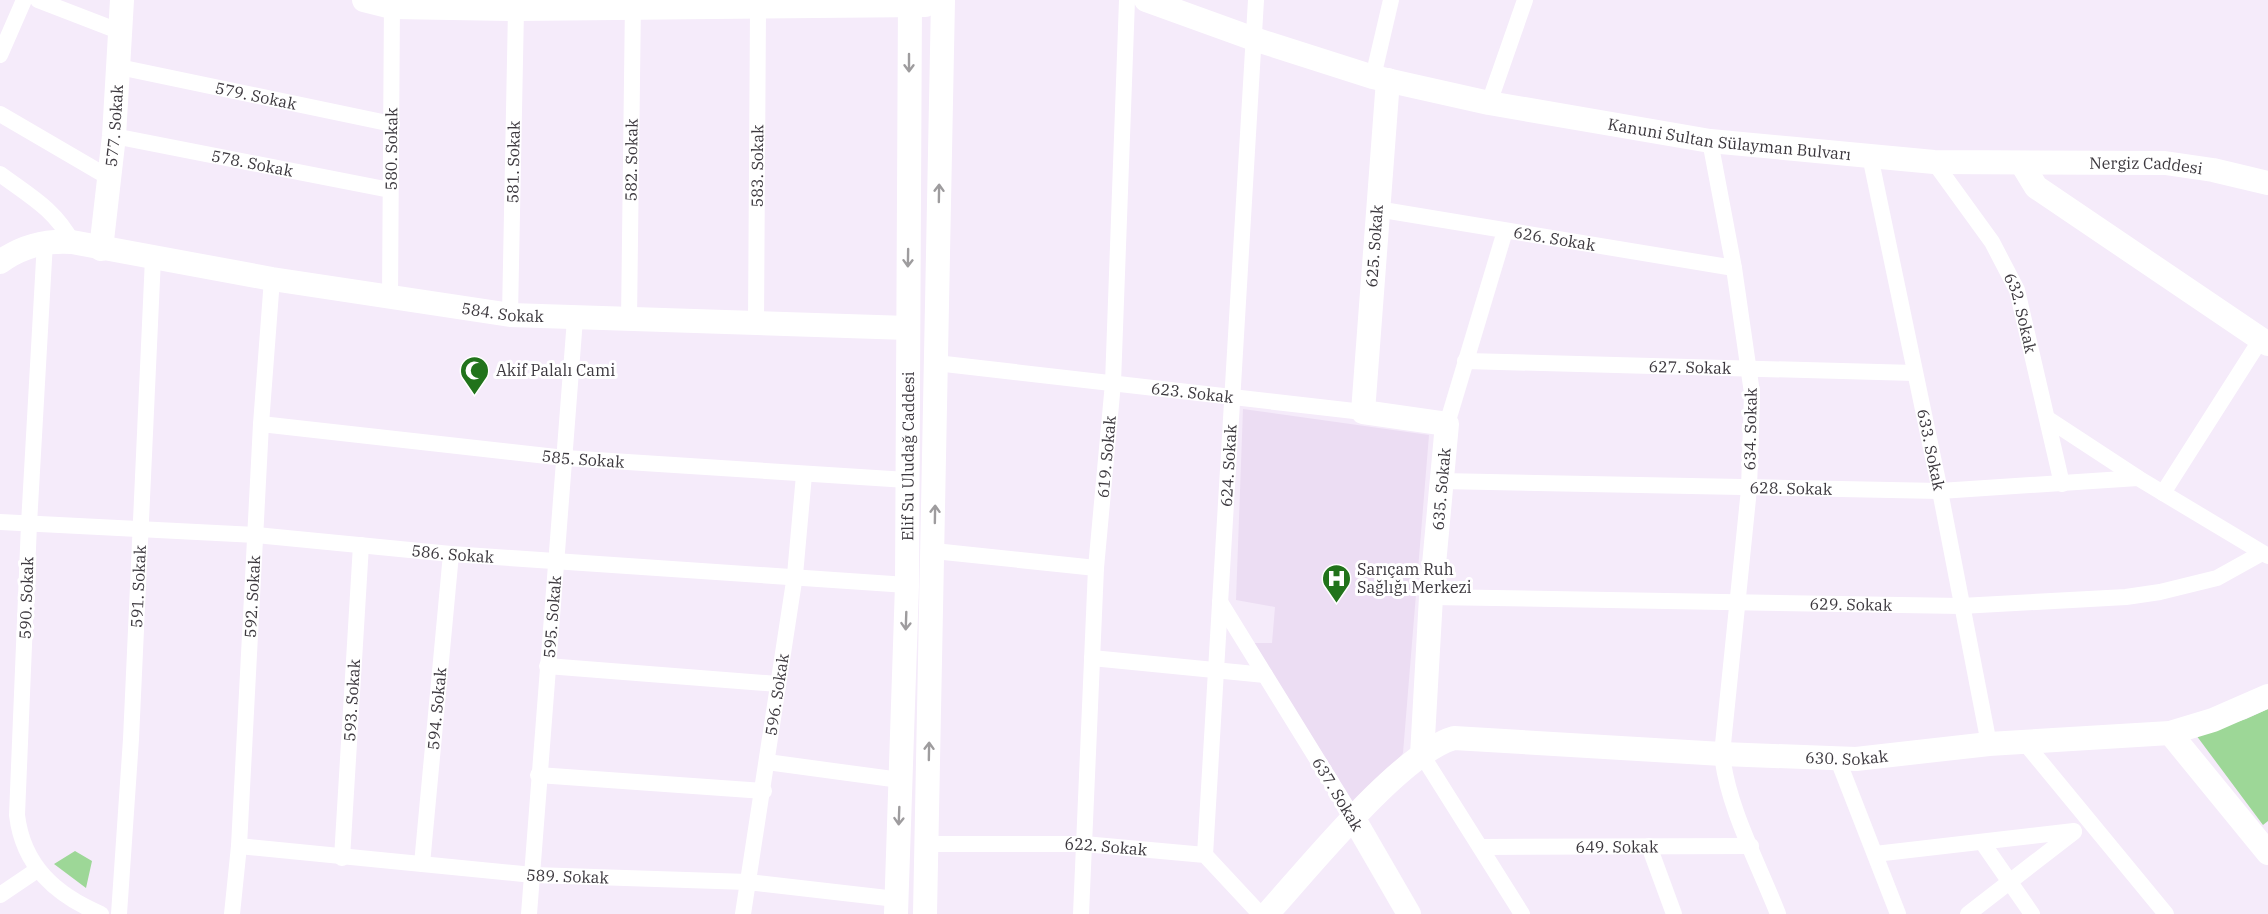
<svg xmlns="http://www.w3.org/2000/svg" width="2268" height="914" viewBox="0 0 2268 914" font-family="'IBM Plex Serif',serif">
  <rect width="100%" height="100%" fill="#f5ebfa"/>
  <path fill="#ecddf3" d="M1243 409 1429 435 1403 753 1388 773 1352 804 1250 643H1272L1275 607 1236 600Z"/>
  <path fill="#9dd797" d="M2268 709V821L2263 825 2196 735 2246 719Z
    M75 851 92 861 86 888 54 864Z"/>
  <g fill="none" stroke-linecap="round" stroke-linejoin="round">
    <g stroke="#fff" stroke-width="16">
      <path d="M38 0 121 32"/>
      <path d="M0 55 24 0"/>
      <path id="s1" d="M119 67 392 124"/>
      <path d="M1373 77 1391 0"/>
      <path d="M1489 103 1525 0"/>
      <path d="M0 114 108 177"/>
      <path id="s2" d="M114 136 390 190"/>
      <path d="M1710 141 1734 268 1752 393 1749 489 1722 754C1727 806 1759 865 1778 914"/>
      <path id="s3" d="M1870 156 1940 491 1989 744"/>
      <path id="s4" d="M1934 162 1992 242 2017 290 2062 484"/>
      <path d="M0 174C28 195 55 209 72 242"/>
      <path id="s5" d="M1377 209 1734 268"/>
      <path d="M45 242 29 524 17 815C23 866 56 895 101 914"/>
      <path id="s6" d="M390 299 392 0"/>
      <path id="s7" d="M510 315 516 9"/>
      <path id="s8" d="M629 320 633 0"/>
      <path id="s9" d="M756 324 758 8"/>
      <path id="s10" d="M1465 361 1915 373"/>
      <path id="s11" d="M936 363 1363 412"/>
      <path d="M2048 419 2138 478 2268 556"/>
      <path id="s12" d="M261 424 565 458 907 480"/>
      <path d="M1447 424 1505 231"/>
      <path id="s13" d="M1441 481 1940 491 2138 478"/>
      <path d="M2163 493 2261 339"/>
      <path id="s14" d="M0 522 256 535 451 554 907 585"/>
      <path d="M934 551 1096 568"/>
      <path id="s15" d="M1431 597 1961 606 2126 597 2160 592 2217 578 2262 553"/>
      <path d="M1220 602 1354 819"/>
      <path d="M1092 658 1265 675"/>
      <path d="M547 666 778 684"/>
      <path d="M2025 743 2166 914"/>
      <path d="M1422 755 1522 914"/>
      <path d="M1838 760 1898 914"/>
      <path d="M767 762 900 780"/>
      <path d="M538 775 764 791"/>
      <path d="M1982 842 2032 914"/>
      <path id="s16" d="M928 844H1084L1205 855 1260 914"/>
      <path id="s17" d="M239 846 533 875 748 882 896 899"/>
      <path d="M1649 846 1674 914"/>
      <path id="s18" d="M1482 847 1751 846"/>
      <path d="M1875 854 2074 831"/>
      <path id="s19" d="M1205 855 1256 0"/>
      <path id="s20" d="M342 858 361 545"/>
      <path id="s21" d="M422 864 451 554"/>
      <path d="M0 895 37 870"/>
      <path id="s22" d="M119 914 131 739 153 258"/>
      <path id="s23" d="M232 914 239 846 261 424 272 279"/>
      <path id="s24" d="M529 914 575 319"/>
      <path id="s25" d="M743 914 795 575 804 475"/>
      <path id="s26" d="M1081 914 1096 568 1113 383 1127 0"/>
      <path d="M1968 914 2074 832"/>
    </g>
    <g stroke="#fff" stroke-width="24">
      <path d="M364 0 392 7 516 9 925 5"/>
      <path id="s27" d="M1146 0 1254 39 1373 77 1489 103 1710 141 1934 162 2165 163 2213 170 2268 183"/>
      <path d="M1388 80 1363 412 1447 424 1431 597 1422 755"/>
      <path d="M2022 164 2036 187 2268 344"/>
      <path id="s28" d="M101 249 114 136 122 0"/>
      <path id="s29" d="M0 262C22 246 45 240 72 242L272 279 510 315 908 328"/>
      <path d="M2170 733 2268 853"/>
      <path d="M1354 819 1409 914"/>
      <path id="s30" d="M896 914 907 585 910 0"/>
      <path d="M925 914 943 0"/>
      <path id="s31" d="M1267 914C1307 870 1401 753 1454 738L1722 754 1856 759 1989 744 2170 733 2213 720 2268 696"/>
    </g>
  </g>
  <defs><path id="oneway-shaft" d="M-6 0H5M1.5-3L5.5 0L1.5 3" fill="none" stroke-width="1.6" stroke-linecap="round" stroke-linejoin="round" transform="scale(1.5)"/></defs>
  <g stroke="#9e9c9e">
    <use href="#oneway-shaft" transform="translate(909 63) rotate(90)"/>
    <use href="#oneway-shaft" transform="translate(939 193) rotate(-89)"/>
    <use href="#oneway-shaft" transform="translate(908 258) rotate(91)"/>
    <use href="#oneway-shaft" transform="translate(935 514) rotate(-89)"/>
    <use href="#oneway-shaft" transform="translate(906 621) rotate(92)"/>
    <use href="#oneway-shaft" transform="translate(929 751) rotate(-89)"/>
    <use href="#oneway-shaft" transform="translate(899 816) rotate(92)"/>
  </g>
  <defs>
    <symbol id="mosque-pin" viewBox="-11 -11 22 30"><path d="M0 17L-7.5 6A9.5 9.5 0 1 1 7.5 6Z" fill="#21731b" stroke="#fff"/><path d="M3.5-4.9A6 6 0 1 0 3.5 4.9A5 5 0 1 1 3.5-4.9Z" fill="#fff"/></symbol>
    <symbol id="hospital-pin" viewBox="-11 -11 22 30"><path d="M0 17L-7.5 6A9.5 9.5 0 1 1 7.5 6Z" fill="#21731b" stroke="#fff"/><path d="M-5-5h3v3.5h4V-5h3V5h-3V1.5h-4V5h-3Z" fill="#fff"/></symbol>
  </defs>
  <g fill-rule="evenodd">
    <use href="#mosque-pin" x="458" y="354" width="33" height="45"/>
    <use href="#hospital-pin" x="1320" y="562" width="33" height="45"/>
  </g>
  <g text-anchor="middle" stroke-width="6" stroke-linejoin="round" paint-order="stroke">
    <g font-size="16" fill="#3c383e" stroke="#fff">
      <text dy="6" stroke="none"><textPath href="#s1" startOffset="140">579. Sokak</textPath></text>
      <text dy="6" stroke="none"><textPath href="#s28" startOffset="124">577. Sokak</textPath></text>
      <text dy="6" stroke="none"><textPath href="#s27" startOffset="602">Kanuni Sultan Sülayman Bulvarı</textPath></text>
      <text dy="6" stroke="none"><textPath href="#s6" startOffset="150">580. Sokak</textPath></text>
      <text dy="6" stroke="none"><textPath href="#s8" startOffset="160">582. Sokak</textPath></text>
      <text dy="6" stroke="none"><textPath href="#s7" startOffset="153">581. Sokak</textPath></text>
      <text dy="6" stroke="none"><textPath href="#s2" startOffset="141">578. Sokak</textPath></text>
      <text dy="6" stroke="none"><textPath href="#s9" startOffset="158">583. Sokak</textPath></text>
      <text dy="6" stroke="none"><textPath href="#s27" startOffset="1020">Nergiz Caddesi</textPath></text>
      <text dy="6" stroke="none"><textPath href="#s5" startOffset="180">626. Sokak</textPath></text>
      <text transform="translate(1374 246) rotate(-86)" y="6">625. Sokak</text>
      <text dy="6" stroke="none"><textPath href="#s29" startOffset="513">584. Sokak</textPath></text>
      <text dy="6" stroke="none"><textPath href="#s4" startOffset="176">632. Sokak</textPath></text>
      <text dy="6" stroke="none"><textPath href="#s10" startOffset="225">627. Sokak</textPath></text>
      <text dy="6" stroke="none"><textPath href="#s11" startOffset="258">623. Sokak</textPath></text>
      <text transform="translate(1750 429) rotate(-89)" y="6">634. Sokak</text>
      <text dy="6" stroke="none"><textPath href="#s3" startOffset="300">633. Sokak</textPath></text>
      <text dy="6" stroke="none"><textPath href="#s30" startOffset="458">Elif Su Uludağ Caddesi</textPath></text>
      <text dy="6" stroke="none"><textPath href="#s26" startOffset="458">619. Sokak</textPath></text>
      <text dy="6" stroke="none"><textPath href="#s12" startOffset="324">585. Sokak</textPath></text>
      <text dy="6" stroke="none"><textPath href="#s19" startOffset="390">624. Sokak</textPath></text>
      <text transform="translate(1441 489) rotate(-85)" y="6">635. Sokak</text>
      <text dy="6" stroke="none"><textPath href="#s13" startOffset="350">628. Sokak</textPath></text>
      <text dy="6" stroke="none"><textPath href="#s14" startOffset="454">586. Sokak</textPath></text>
      <text dy="6" stroke="none"><textPath href="#s22" startOffset="328">591. Sokak</textPath></text>
      <text dy="6" stroke="none"><textPath href="#s23" startOffset="318">592. Sokak</textPath></text>
      <text transform="translate(26 598) rotate(-88)" y="6">590. Sokak</text>
      <text dy="6" stroke="none"><textPath href="#s15" startOffset="420">629. Sokak</textPath></text>
      <text dy="6" stroke="none"><textPath href="#s24" startOffset="298">595. Sokak</textPath></text>
      <text dy="6" stroke="none"><textPath href="#s25" startOffset="222">596. Sokak</textPath></text>
      <text dy="6" stroke="none"><textPath href="#s20" startOffset="158">593. Sokak</textPath></text>
      <text dy="6" stroke="none"><textPath href="#s21" startOffset="156">594. Sokak</textPath></text>
      <text dy="6" stroke="none"><textPath href="#s31" startOffset="652">630. Sokak</textPath></text>
      <text transform="translate(1338 794) rotate(59)" y="6">637. Sokak</text>
      <text dy="6" stroke="none"><textPath href="#s18" startOffset="135">649. Sokak</textPath></text>
      <text dy="6" stroke="none"><textPath href="#s16" startOffset="178">622. Sokak</textPath></text>
      <text dy="6" stroke="none"><textPath href="#s17" startOffset="330">589. Sokak</textPath></text>
    </g>
    <g font-size="16" fill="#3c383e" stroke="#fff" text-anchor="start">
      <text x="496" y="376">Akif Palalı Cami</text>
      <text x="1357" y="575">Sarıçam Ruh<tspan x="1357" dy="18">Sağlığı Merkezi</tspan></text>
    </g>
  </g>
</svg>
